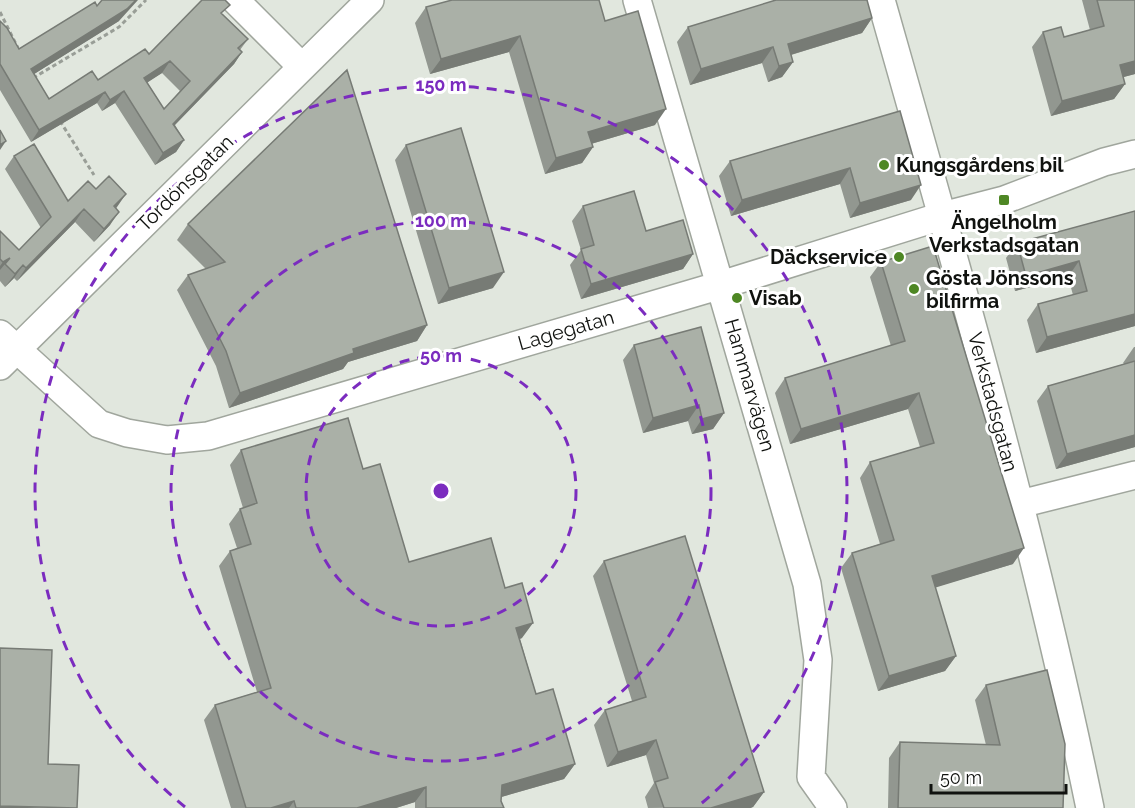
<svg xmlns="http://www.w3.org/2000/svg" width="1135" height="808" viewBox="0 0 1135 808" font-family="Raleway,sans-serif">
  <rect width="100%" height="100%" fill="#e1e7de"/>
  <g fill="none" stroke-linecap="round" stroke-linejoin="round">
    <defs>
      <path id="minor" d="M235 0 302 67
        M637 0 807 584 818 660 811 777 833 808
        M881 0C957 268 1034 535 1090 808
        M0 334 99 424 127 433 167 440 208 436 721 285 942 216 1004 200 1104 162 1135 154
        M0 366 370 0
        M1020 504 1135 475"/>
    </defs>
    <use href="#minor" stroke="#a0a69d" stroke-width="30"/>
    <path stroke="#999e97" stroke-width="3" stroke-dasharray="4.5 3" stroke-linecap="butt" d="M0 12 18 48
      M33 78 119 27 146 0
      M60 121 94 175"/>
    <use href="#minor" stroke="#fff" stroke-width="27"/>
  </g>
  <path fill="#929790" fill-rule="evenodd" d="M1082 0H1135V74L1123 77 1125 84 1114 99 1051 116 1032 47 1043 32 1064 37 1090 30Z
    M97 6 119 21 34 74 49 99 98 80 223 15 248 39 240 50 242 52 234 64 175 125 184 140 176 152 155 165 115 103 102 111 97 103 31 142 0 90V21L19 49ZM162 73 180 91 164 109 147 82Z
    M426 7 605 21 655 125 591 144 593 147 582 163 545 174 509 52 430 74 415 23Z
    M872 18 862 33 791 55 793 62 782 77 768 82 762 63 690 85 677 42 688 27Z
    M900 111 911 200 850 218 840 184 731 216 719 176 730 161Z
    M406 145 493 288 438 304 395 160Z
    M14 156 68 201 96 189 117 207 115 208 110 225 94 242 75 222 17 281 14 278 5 287 0 281V231L19 250 41 228 5 169Z
    M583 206 646 231 693 254 683 269 581 299 570 265 581 250 572 221Z
    M1135 211V326L1036 353 1027 320 1038 304 1073 295 1068 277 1015 291 1006 258 1017 243Z
    M188 224 427 325 417 341 348 362 343 369 229 408 216 366 177 290 188 275 206 269 177 240Z
    M881 262 1013 564 935 587 956 656 945 671 878 691 841 568 852 553 880 544 860 478 870 462 920 447 908 409 790 444 775 393 785 378 891 346 870 277Z
    M634 345 724 413 713 429 692 434 688 421 643 433 623 360Z
    M1134 347H1135V447L1056 469 1037 401 1048 386 1124 364 1123 363Z
    M241 450 363 469 409 562 505 588 522 638 520 639 536 694 575 764 564 779 501 797V801L504 808H415V802L396 808H231L204 720 215 705 257 692 219 566 230 551 237 548 229 524 240 509 243 508 230 465Z
    M604 561 764 792 753 807 648 808 645 797 654 783 646 755 607 767 594 725 605 710 632 701 593 576Z
    M986 685 1063 808H888L889 758 900 742 986 745 975 700Z"/>
  <path fill="#777b75" d="M136 0H138L119 21 23 81 31 69Z
    M872 18 862 33 777 59 788 44Z
    M520 36 509 52 430 74 441 59Z
    M773 47 762 63 690 85 701 69Z
    M242 52 234 64 165 135 173 124Z
    M170 61 162 73 136 90 144 78Z
    M1135 61V74L1109 81 1120 65Z
    M793 62 782 77 768 82 779 66Z
    M1125 84 1114 99 1051 116 1062 101Z
    M124 91 115 103 102 111 110 100Z
    M105 92 97 103 31 142 39 130Z
    M666 109 655 125 577 148 588 132Z
    M184 140 176 152 155 165 163 153Z
    M6 141 0 150V145Z
    M593 147 582 163 545 174 556 158Z
    M850 168 840 184 731 216 742 200Z
    M921 185 911 200 850 218 860 203Z
    M126 194 117 207 104 220 114 206Z
    M84 209 75 222 17 281 26 268Z
    M119 212 110 225 94 242 104 229Z
    M693 254 683 269 581 299 591 284Z
    M10 258 0 270V266L3 262Z
    M1079 261 1068 277 1015 291 1026 276Z
    M23 265 14 278 5 287 15 274Z
    M504 272 493 288 438 304 449 288Z
    M1135 314V326L1036 353 1047 337Z
    M427 325 417 341 348 362 343 369 229 408 240 393 353 349Z
    M919 393 908 409 790 444 801 429Z
    M699 405 688 421 643 433 653 418Z
    M724 413 713 429 692 434 702 419Z
    M1135 435V447L1056 469 1067 454Z
    M1024 548 1013 564 921 592 932 576Z
    M533 623 522 638 506 643 516 628Z
    M956 656 945 671 878 691 889 676Z
    M656 740 646 755 607 767 618 752Z
    M575 764 564 779 491 800 502 785Z
    M426 787 415 802 396 808H357Z
    M764 792 753 807 751 808H711Z
    M294 801 289 808H271Z
    M0 806 56 808H0Z"/>
  <path fill="#aab0a7" stroke="#777b75" stroke-width="1.5" fill-rule="evenodd" d="M102 0H136L127 9 31 69 49 99 92 71 98 80 145 49 149 54 202 0H225L230 5 221 13 248 39 238 48 242 52 173 124 184 140 163 153 124 91 110 100 105 92 39 130 0 64V21L7 28 19 49 95 2 97 6ZM170 61 190 81 164 109 144 78Z
    M452 0H599L605 21 638 11 666 109 588 132 593 147 556 158 520 36 441 59 426 7Z
    M776 0H867L872 18 788 44 793 62 779 66 773 47 701 69 688 27Z
    M1097 0H1135V61L1120 65 1125 84 1062 101 1043 32 1061 27 1064 37 1104 26Z
    M347 70 427 325 353 349 354 353 240 393 226 351 188 275 225 262 188 224Z
    M900 111 921 185 860 203 850 168 742 200 730 161Z
    M461 128 504 272 449 288 406 145Z
    M0 130 6 141 0 145Z
    M34 144 68 201 88 181 96 189 109 176 126 194 114 206 119 212 104 229 84 209 26 268 23 265 15 274 5 264 10 258 3 262 0 259V231L19 250 51 217 14 156Z
    M634 191 646 231 683 220 693 254 591 284 581 249 594 245 583 206Z
    M1135 211V314L1047 337 1038 304 1087 291 1079 261 1026 276 1017 243Z
    M933 246 1024 548 932 576 956 656 889 676 852 553 894 540 870 462 934 443 919 393 801 429 785 378 905 341 881 262Z
    M701 327 724 413 702 419 699 405 653 418 634 345Z
    M1135 361V435L1067 454 1048 386Z
    M348 418 363 469 380 464 409 562 491 538 505 588 522 583 533 623 516 628 536 694 553 689 575 764 502 785 501 801 504 808H426V787L357 808H296L294 801 271 808H246L215 705 271 688 230 551 251 544 240 509 257 503 241 450Z
    M685 536 764 792 711 808H664L655 782 668 778 656 740 618 752 605 710 646 697 604 561Z
    M0 648 52 650 48 764 79 765 77 808 0 806Z
    M1047 670 1065 744 1063 808H898L900 742 1000 745 986 685Z"/>
  <g fill="none" stroke="#7b2cbf" stroke-width="3" stroke-dasharray="10 8">
    <circle cx="441" cy="491" r="135"/>
    <circle cx="441" cy="491" r="270"/>
    <path d="M185 807A406 406 0 1 1 697 807"/>
  </g>
  <g fill="#4e8724" stroke="#fff" stroke-width="2">
    <circle cx="884" cy="165" r="6"/>
    <rect x="998" y="194" width="12" height="12" rx="3"/>
    <circle cx="899" cy="257" r="6"/>
    <circle cx="914" cy="289" r="6"/>
    <circle cx="737" cy="298" r="6"/>
  </g>
  <g text-anchor="middle" stroke-width="6" stroke-linejoin="round" paint-order="stroke">
    <g font-size="20" font-weight="bold" fill="#10120f" stroke="#fff" text-anchor="start">
      <text x="896" y="172">Kungsgårdens bil</text>
      <text x="1004" y="229" text-anchor="middle">Ängelholm<tspan x="1004" dy="23">Verkstadsgatan</tspan></text>
      <text x="887" y="264" text-anchor="end">Däckservice</text>
      <text x="926" y="285">Gösta Jönssons<tspan x="926" dy="23">bilfirma</tspan></text>
      <text x="749" y="305">Visab</text>
    </g>
    <g font-size="20" fill="#10120f" stroke="#fff">
      <text transform="translate(185 183) rotate(-45)" y="7">Tordönsgatan</text>
      <text transform="translate(566 330) rotate(-16)" y="7">Lagegatan</text>
      <text transform="translate(750 385) rotate(74)" y="7">Hammarvägen</text>
      <text transform="translate(993 402) rotate(75)" y="7">Verkstadsgatan</text>
    </g>
  </g>
  <circle cx="441" cy="491" r="9" fill="#7b2cbf" stroke="#fff" stroke-width="3"/>
  <g font-size="18" text-anchor="middle" font-weight="bold" fill="#7b2cbf" stroke="#fff" stroke-width="6" stroke-linejoin="round" paint-order="stroke">
    <text x="441" y="91">150 m</text>
    <text x="441" y="227">100 m</text>
    <text x="441" y="362">50 m</text>
  </g>
  <path d="M931 784v9h135v-9" fill="none" stroke="#10120f" stroke-width="3"/>
  <text x="940" y="784" font-size="18" fill="#10120f" stroke="#ffffff" stroke-width="4.5" paint-order="stroke">50 m</text>
</svg>
